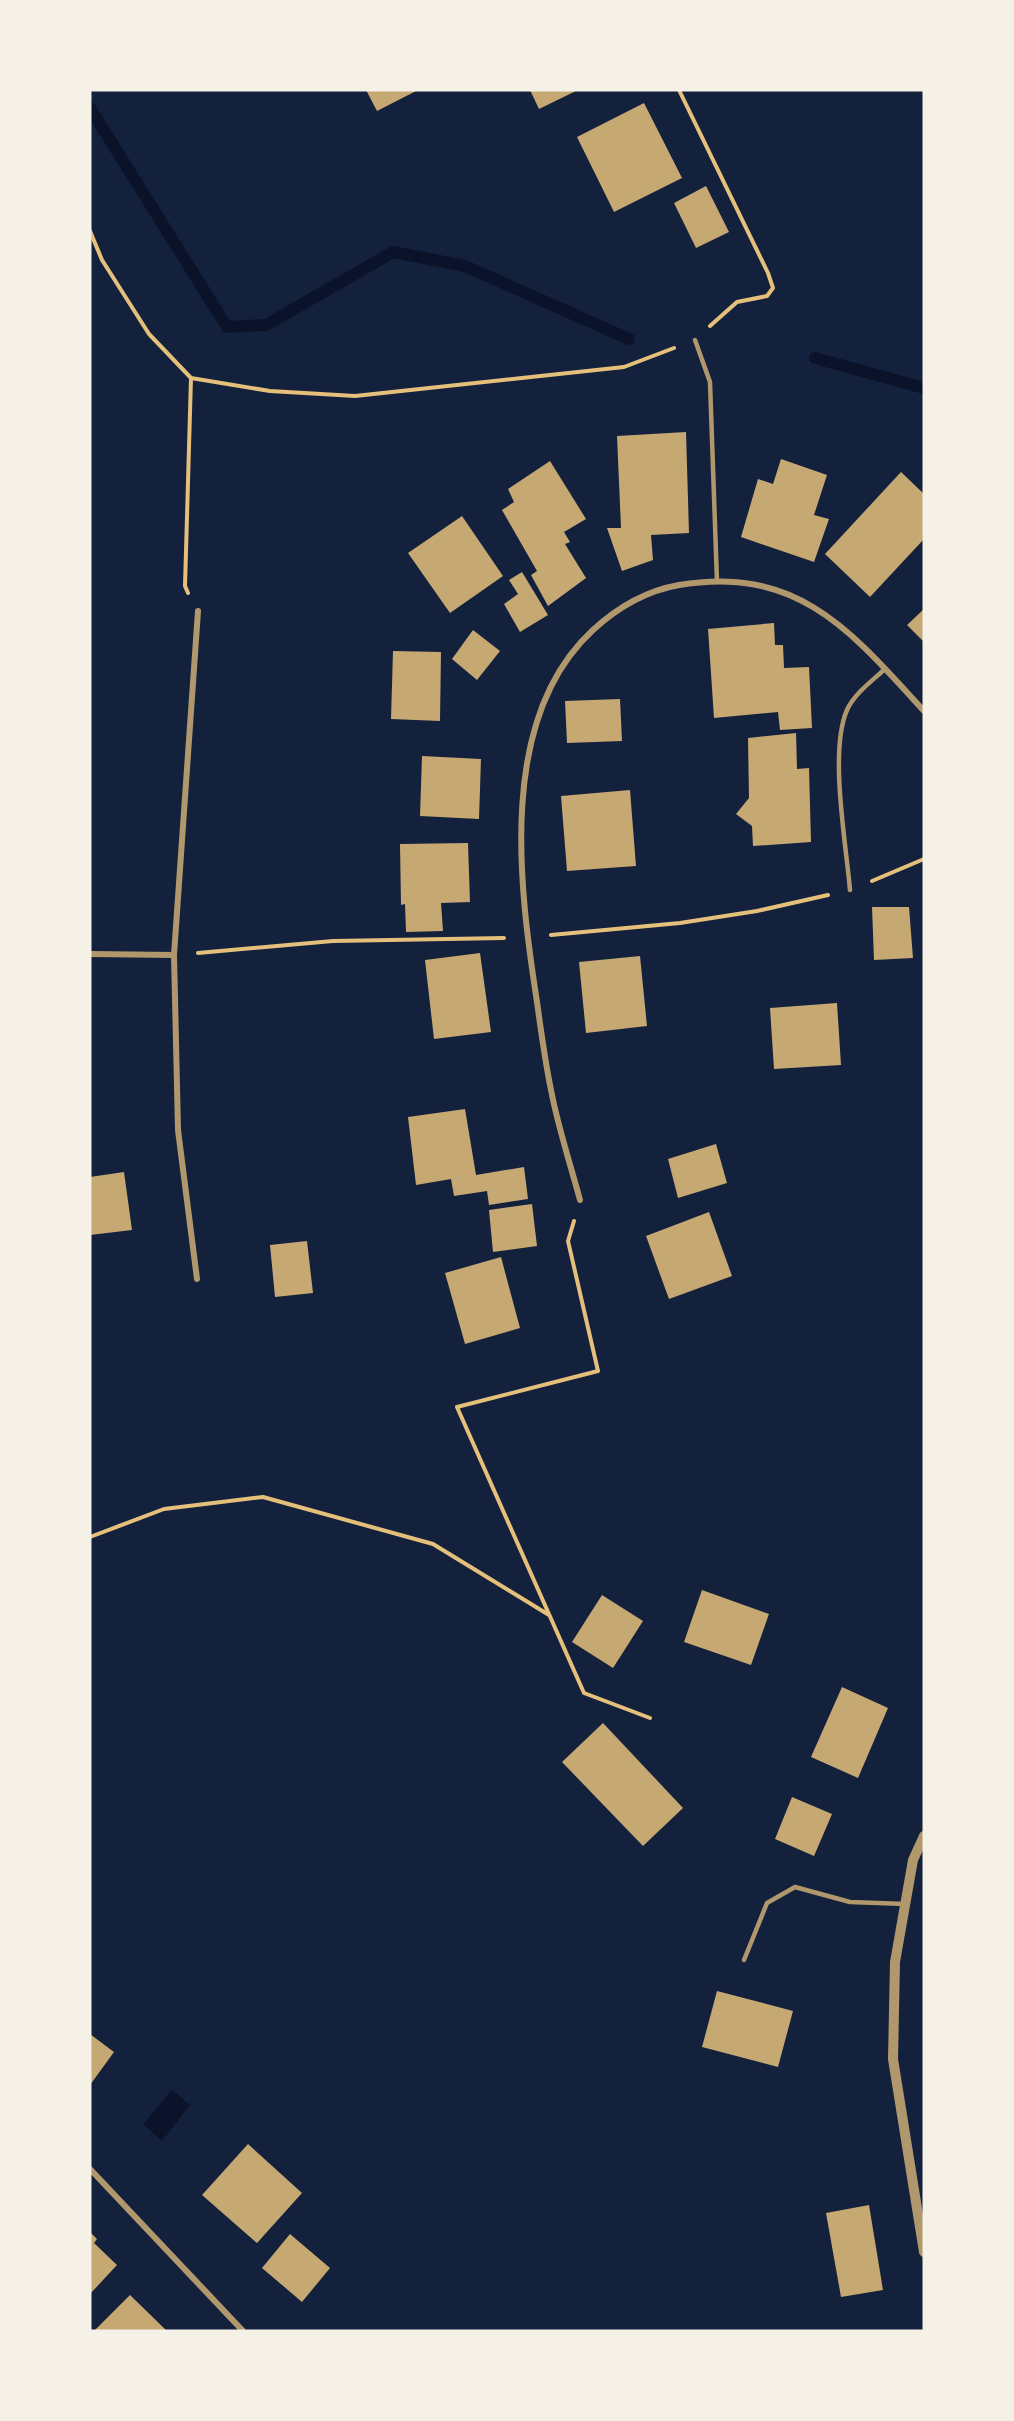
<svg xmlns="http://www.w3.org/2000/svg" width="1014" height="2421" viewBox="0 0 1014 2421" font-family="'Noto Sans',sans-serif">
  <rect width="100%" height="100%" fill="#14213d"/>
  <path fill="#0b132b" d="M172 2090 190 2105 162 2141 143 2124Z"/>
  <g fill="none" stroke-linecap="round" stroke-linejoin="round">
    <path stroke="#0b132b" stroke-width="12" d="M90 108 227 327 266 325 393 252 465 266 629 339
      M815 358 924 388"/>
  </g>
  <path fill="#c6a872" d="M366 90H418L377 111Z
    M530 90H578L539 109Z
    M644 103 682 178 614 212 577 137Z
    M706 186 729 232 696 248 674 203Z
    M686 432 689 533 651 535 653 560 622 571 607 528H621L617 436Z
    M781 459 827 475 814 515 829 519 814 562 741 537 758 479 773 484Z
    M550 461 586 519 564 532 570 542 565 544 586 578 548 606 531 575 537 571 502 510 514 502 508 489Z
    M901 472 924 494V539L870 597 825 554Z
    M462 516 503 576 450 613 408 553Z
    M522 572 548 615 520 632 504 604 518 594 509 580Z
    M924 609V642L907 625Z
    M774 623 775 645H783L784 668 809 667 812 728 780 730 778 712 714 718 708 629Z
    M473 630 500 651 477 680 452 659Z
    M393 651 441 652 440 721 391 719Z
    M620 699 622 741 567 743 565 701Z
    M796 733 797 769 809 768 811 842 753 846 752 826 736 814 749 798 748 738Z
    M422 756 481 759 479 819 420 816Z
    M630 790 636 866 567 871 561 796Z
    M468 843 470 902 441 903 443 931 406 932 405 904 401 905 400 844Z
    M872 907H909L913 958 874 960Z
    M480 953 491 1032 434 1039 425 960Z
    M640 956 647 1026 586 1033 579 962Z
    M837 1003 841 1065 774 1069 770 1008Z
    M465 1109 476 1175 524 1167 528 1199 489 1205 487 1191 454 1196 451 1179 416 1185 408 1117Z
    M716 1144 727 1183 678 1198 668 1159Z
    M124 1172 132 1230 90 1235V1177Z
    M532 1204 537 1246 493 1252 489 1210Z
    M709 1212 732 1276 669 1299 646 1236Z
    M307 1241 313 1293 275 1297 270 1245Z
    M501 1257 520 1328 465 1344 445 1273Z
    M702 1590 769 1614 751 1665 684 1642Z
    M602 1595 643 1621 613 1668 572 1642Z
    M842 1687 888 1708 858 1778 811 1757Z
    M603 1723 683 1808 643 1846 562 1762Z
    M792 1797 832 1814 814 1856 775 1839Z
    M717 1991 793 2011 778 2067 702 2047Z
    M90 2034 114 2052 90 2085Z
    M248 2144 302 2193 257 2243 202 2195Z
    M869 2205 883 2290 841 2297 826 2213Z
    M90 2232 97 2239 94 2243 117 2265 90 2294Z
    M290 2234 330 2268 302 2302 262 2268Z
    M130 2295 167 2331H94Z"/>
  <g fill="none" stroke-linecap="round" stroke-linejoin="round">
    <path stroke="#e5c07b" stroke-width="4" d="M679 90 768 273 773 288 767 296 737 302 710 326
      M90 231 102 260 149 334 191 378 270 391 355 396 624 367 674 348
      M188 593 185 586 191 378
      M872 881 924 859
      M551 935 680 923 757 911 828 895
      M198 953 333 941 504 938
      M574 1221 568 1241 598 1371 457 1407 584 1693 650 1718
      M90 1537 164 1509 263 1497 433 1544 549 1615"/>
    <path stroke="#b1986c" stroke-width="4.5" d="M695 340 710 382 717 582
      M850 890C846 843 829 751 847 710 854 694 873 680 885 669
      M744 1960 767 1903 795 1887 850 1902 905 1904"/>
    <path stroke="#b1986c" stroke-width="6" d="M90 954 174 955
      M580 1200C570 1163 558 1127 551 1090 545 1061 541 1031 537 1002 519 886 497 718 593 630 618 607 645 591 679 585 798 565 852 632 924 711
      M197 1279 178 1130 174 955 198 611
      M90 2169 243 2331"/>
    <path stroke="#b1986c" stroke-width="10" d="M924 1836 913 1860 895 1962 893 2059 924 2252"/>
  </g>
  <rect width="1014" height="2421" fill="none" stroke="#f6f1e7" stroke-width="183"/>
</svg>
